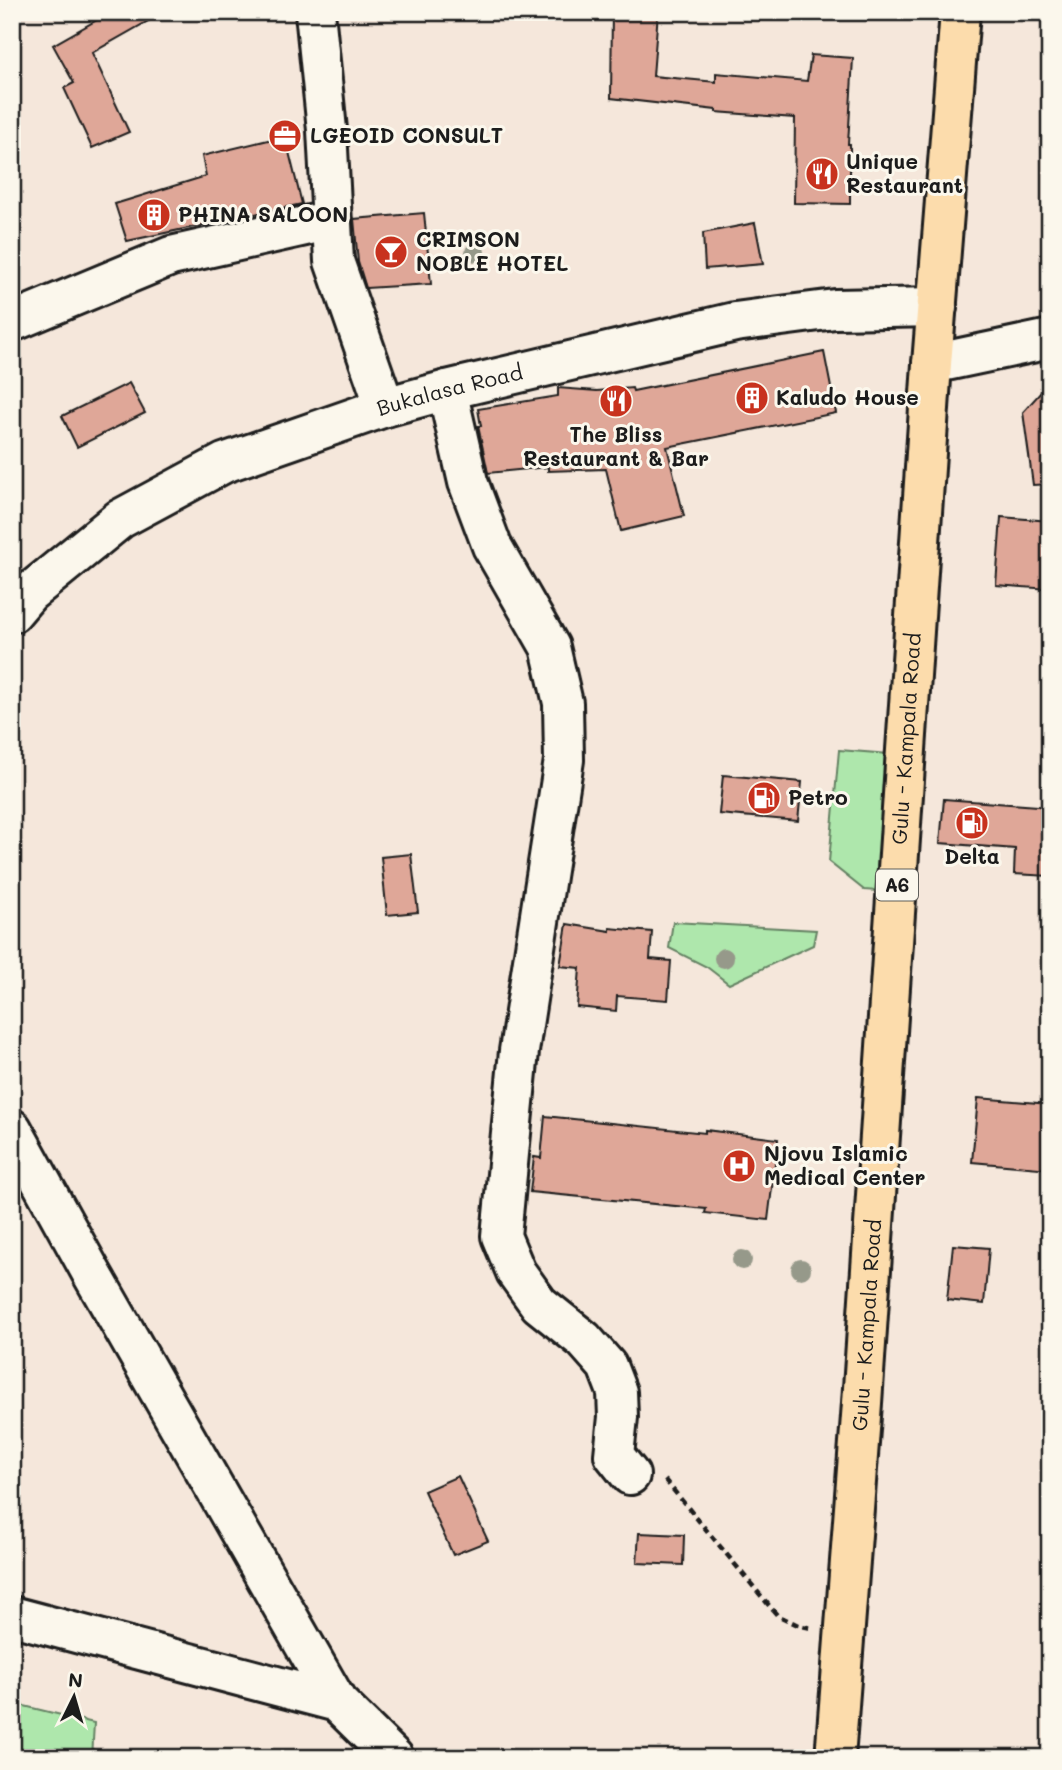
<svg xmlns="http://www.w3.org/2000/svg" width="1062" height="1770" viewBox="0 0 1062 1770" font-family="Mali,sans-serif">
  <rect width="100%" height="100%" fill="#f5e7db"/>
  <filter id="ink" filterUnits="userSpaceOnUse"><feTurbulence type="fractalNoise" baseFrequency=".0143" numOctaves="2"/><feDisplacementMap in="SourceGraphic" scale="14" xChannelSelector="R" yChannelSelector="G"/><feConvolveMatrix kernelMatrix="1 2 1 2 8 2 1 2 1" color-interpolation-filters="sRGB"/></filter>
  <g filter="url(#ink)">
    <path fill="#aee7ac" stroke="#658264" stroke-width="2" d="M839 750 889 754 877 891 864 890 829 862Z
      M673 922 816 930 813 945 729 984 707 967 669 948Z
      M12 1703 94 1723 92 1758H12Z"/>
    <path fill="#dfa798" stroke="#1c1c1c" stroke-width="2" d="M111 12H164L92 53 129 132 92 148 64 88 74 83 53 45Z
      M612 12H658L653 76 716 82V73L807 81 811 55 853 58 848 144H850V204L794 203 795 118 716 112V110L611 98Z
      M285 136 302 204 127 241 115 204 206 176 202 156Z
      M424 213 431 284 366 288 358 262 354 219Z
      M755 223 763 264 705 269 703 233Z
      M824 352 836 413 667 447 684 516 621 531 606 469 548 471V467L488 473 478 426H481L478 409 558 396V388L597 391 632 388 633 391Z
      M1050 382V484L1033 485 1023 412Z
      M129 383 145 413 77 447 62 416Z
      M1001 517 1050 521V589L996 585Z
      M723 775 802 782 798 821 719 814Z
      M944 799 1050 807V876L1014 874 1015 849 940 843Z
      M411 854 418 912 387 915 381 857Z
      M567 924 610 931V928L652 932 650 959 671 961 668 1000 617 996 616 1011 577 1007 580 968 560 966Z
      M978 1098 1050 1104V1169L972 1162Z
      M545 1116 705 1133V1130L778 1139 768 1220 705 1213 706 1209 530 1192 534 1157 541 1158Z
      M953 1245 989 1248 984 1304 947 1300Z
      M458 1476 488 1541 453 1555 424 1491Z
      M639 1533 684 1535 683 1565 637 1563Z"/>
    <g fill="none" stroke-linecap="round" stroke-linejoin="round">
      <defs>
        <path id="minor" d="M315 12 327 130 334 261 385 407
          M12 322 171 256 332 220
          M447 390 468 482 492 546 550 647 563 703 564 760 519 1051 501 1236 516 1272 539 1304 584 1340 607 1366 617 1392 618 1417 614 1455 630 1475
          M12 1129 91 1272 337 1702
          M12 1616 337 1702 394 1758"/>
        <g id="tertiary">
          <path d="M932 364 1050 339"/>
          <path id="s1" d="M12 613 29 593 120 519 224 463 385 407 447 390 735 322 835 309 937 307"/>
        </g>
        <g id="primary">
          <path id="s2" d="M835 1758 862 1403 932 364 960 12"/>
        </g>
      </defs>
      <use href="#minor" stroke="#1c1c1c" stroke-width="44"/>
      <use href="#tertiary" stroke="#1c1c1c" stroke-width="44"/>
      <use href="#primary" stroke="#1c1c1c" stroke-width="44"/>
      <path stroke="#1c1c1c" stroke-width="4.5" stroke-dasharray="7 5" stroke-linecap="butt" d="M665 1480 777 1615 798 1625 811 1628"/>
      <use href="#minor" stroke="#fbf7ec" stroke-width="38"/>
      <use href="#tertiary" stroke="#fbf7ec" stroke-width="38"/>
      <use href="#primary" stroke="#fcdcac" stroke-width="38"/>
    </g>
    <g fill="#96998a">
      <circle cx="475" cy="252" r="10"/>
      <circle cx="724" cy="958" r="10"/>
      <circle cx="742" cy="1260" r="10"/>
      <circle cx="801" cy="1269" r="10"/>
    </g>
  </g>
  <defs>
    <symbol id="office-disc" viewBox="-11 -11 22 22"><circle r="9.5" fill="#c8321e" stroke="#fbf7ec"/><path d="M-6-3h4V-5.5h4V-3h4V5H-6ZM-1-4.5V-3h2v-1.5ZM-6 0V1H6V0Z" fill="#fff"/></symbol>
    <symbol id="restaurant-disc" viewBox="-11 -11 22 22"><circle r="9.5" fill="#c8321e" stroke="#fbf7ec"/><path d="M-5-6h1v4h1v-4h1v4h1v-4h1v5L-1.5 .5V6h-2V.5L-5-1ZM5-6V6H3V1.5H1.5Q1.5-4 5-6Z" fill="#fff"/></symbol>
    <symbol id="building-disc" viewBox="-11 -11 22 22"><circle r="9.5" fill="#c8321e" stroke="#fbf7ec"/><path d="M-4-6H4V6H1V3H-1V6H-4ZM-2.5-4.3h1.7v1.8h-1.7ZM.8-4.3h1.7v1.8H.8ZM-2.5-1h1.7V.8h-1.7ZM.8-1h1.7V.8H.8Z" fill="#fff"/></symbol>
    <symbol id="bar-disc" viewBox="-11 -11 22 22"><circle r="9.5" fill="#c8321e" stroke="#fbf7ec"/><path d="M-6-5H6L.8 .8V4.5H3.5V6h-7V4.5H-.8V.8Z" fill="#fff"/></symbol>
    <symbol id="fuel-disc" viewBox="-11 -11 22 22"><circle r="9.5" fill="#c8321e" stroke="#fbf7ec"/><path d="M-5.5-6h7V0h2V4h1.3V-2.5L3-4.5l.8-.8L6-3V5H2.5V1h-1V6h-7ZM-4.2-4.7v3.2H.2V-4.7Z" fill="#fff"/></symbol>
    <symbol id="hospital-disc" viewBox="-11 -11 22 22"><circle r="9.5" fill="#c8321e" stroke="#fbf7ec"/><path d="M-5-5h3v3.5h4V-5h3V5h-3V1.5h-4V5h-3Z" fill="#fff"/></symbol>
  </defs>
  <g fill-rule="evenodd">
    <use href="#office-disc" x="266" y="117" width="38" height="38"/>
    <use href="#restaurant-disc" x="803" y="155" width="38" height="38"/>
    <use href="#building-disc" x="135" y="196" width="38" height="38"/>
    <use href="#bar-disc" x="372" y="233" width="38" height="38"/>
    <use href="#building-disc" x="733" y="379" width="38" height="38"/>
    <use href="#restaurant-disc" x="597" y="382" width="38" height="38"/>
    <use href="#fuel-disc" x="745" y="779" width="38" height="38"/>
    <use href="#fuel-disc" x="953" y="804" width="38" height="38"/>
    <use href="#hospital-disc" x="720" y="1147" width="38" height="38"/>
  </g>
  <g text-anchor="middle" stroke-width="6" stroke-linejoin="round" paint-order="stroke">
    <rect fill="#fbf7ec" stroke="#5f5e5a" stroke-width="2" x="876" y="869.5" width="42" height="31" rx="5"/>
    <g font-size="19" font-weight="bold" fill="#1c1c1c">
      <text x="897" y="892">A6</text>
    </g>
    <g font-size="21" font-weight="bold" fill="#1c1c1c" stroke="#fbf7ec" text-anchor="start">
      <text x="310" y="143">LGEOID CONSULT</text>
      <text x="846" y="169">Unique<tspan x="846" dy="24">Restaurant</tspan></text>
      <text x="178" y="222">PHINA SALOON</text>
      <text x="416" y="247">CRIMSON<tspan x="416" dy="24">NOBLE HOTEL</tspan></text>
      <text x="776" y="405">Kaludo House</text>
      <text x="616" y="442" text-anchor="middle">The Bliss<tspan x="616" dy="24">Restaurant &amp; Bar</tspan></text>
      <text x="788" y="805">Petro</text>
      <text x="972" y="864" text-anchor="middle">Delta</text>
      <text x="764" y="1161">Njovu Islamic<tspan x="764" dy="24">Medical Center</tspan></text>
    </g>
    <g font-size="21" fill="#1c1c1c" stroke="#fbf7ec">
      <text dy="7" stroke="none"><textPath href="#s1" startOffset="499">Bukalasa Road</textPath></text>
      <text dy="7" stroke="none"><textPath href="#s2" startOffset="1022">Gulu - Kampala Road</textPath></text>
      <text dy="7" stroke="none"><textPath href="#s2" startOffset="434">Gulu - Kampala Road</textPath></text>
    </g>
  </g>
  <rect width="1062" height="1770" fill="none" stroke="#fbf7ec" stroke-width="42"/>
  <rect x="21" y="21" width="1020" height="1728" fill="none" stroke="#1c1c1c" stroke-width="2.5" filter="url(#ink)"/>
  <g transform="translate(74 1697) rotate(5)" stroke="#fbf7ec" stroke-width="5" paint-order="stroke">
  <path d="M0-5L12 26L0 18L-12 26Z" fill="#1c1c1c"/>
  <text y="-10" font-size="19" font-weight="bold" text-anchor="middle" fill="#1c1c1c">N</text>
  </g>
</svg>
